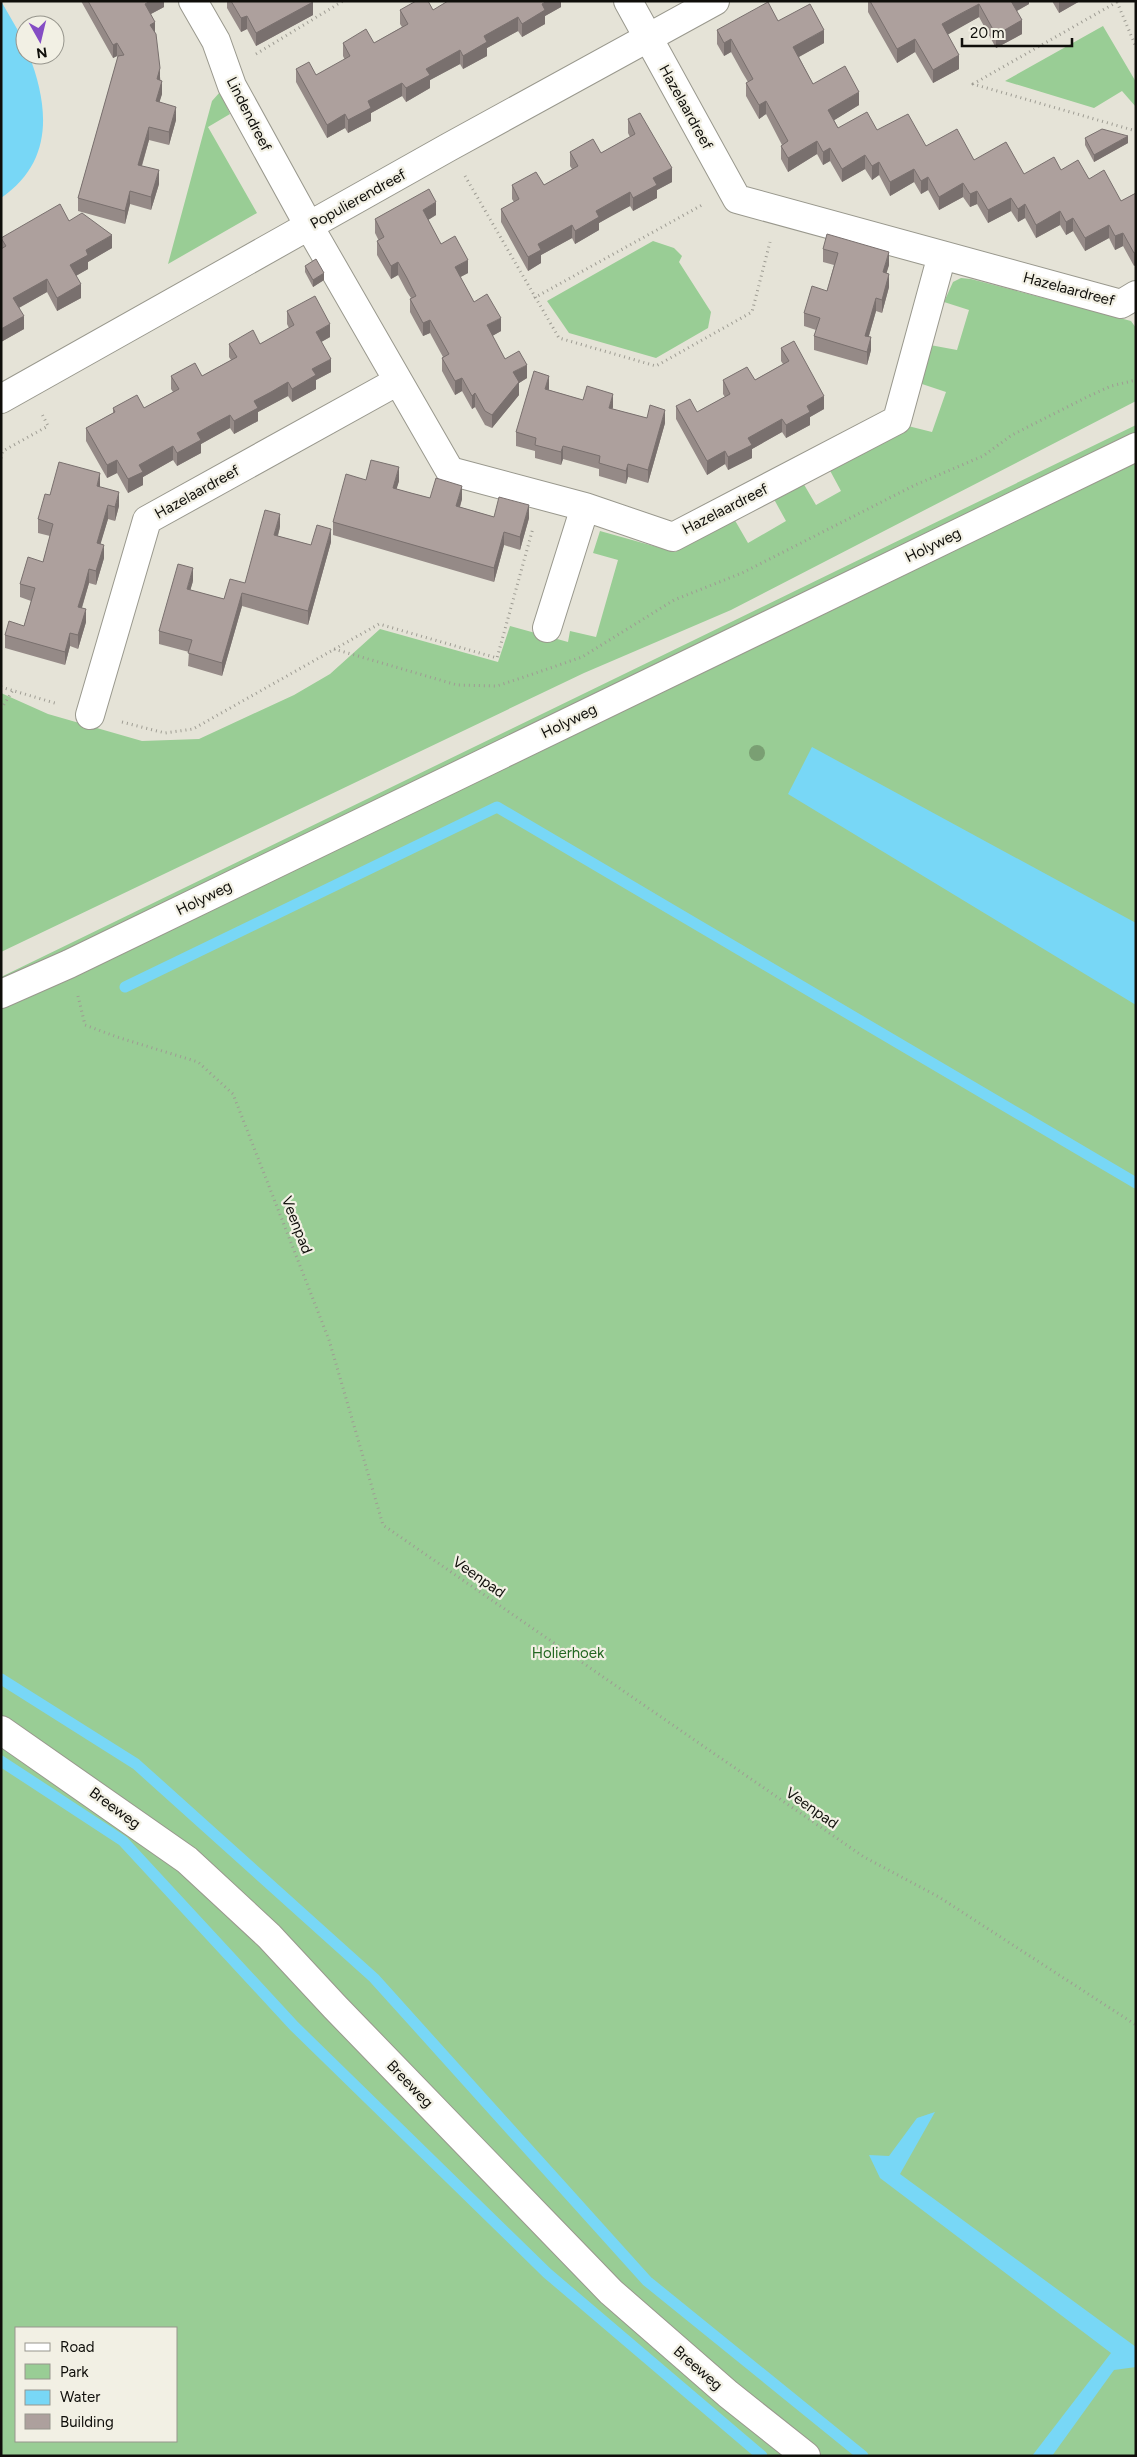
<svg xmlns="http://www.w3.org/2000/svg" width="1137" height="2457" viewBox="0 0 1137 2457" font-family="Figtree,sans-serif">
  <rect width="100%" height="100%" fill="#e5e3d7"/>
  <path fill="#99cd95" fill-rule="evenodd" d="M1103 26 1136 82V107L1122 91 1094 108 1005 81Z
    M220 92 230 114 208 127 257 213 168 264 212 101Z
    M653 241 674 248 682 256 679 262 711 312 708 328 656 358 569 333 547 301Z
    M961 278 971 279 1131 321 1136 328V401L731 610 584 673 1 952V693L48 714 142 741 199 739 294 695 330 674 380 629 498 662 510 626 568 642 570 631 596 637 618 560 593 553 600 531 675 552 733 517 748 543 786 521 770 492 799 476 816 505 841 491 827 465 904 425 932 432 946 392 919 383 930 345 957 350 969 310 944 302 953 282Z
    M1136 425V2456H1V977ZM16 2328H176V2441H16Z"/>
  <path fill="#78d7f6" d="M1 1 24 41 25 55H29C49 107 54 162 1 198Z
    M812 747 1136 923V1005L788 794Z
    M935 2112 900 2174 1136 2347V2367L1114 2370 1052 2456H1032L1111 2353 880 2178 869 2155 889 2156 917 2118Z"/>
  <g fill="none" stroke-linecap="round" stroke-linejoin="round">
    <path stroke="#78d7f6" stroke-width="11" d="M125 987 497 807 1136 1183
      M1 1679 136 1764 374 1978 647 2281 863 2456
      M1 1761 123 1841 294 2026 547 2273 762 2456"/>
    <defs>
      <path id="street" d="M193 1 216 41 232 86 309 226 450 471 585 507 673 537 897 420 942 255
        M628 1 737 199 1121 304 1136 295
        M1 399 449 147 715 1
        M547 628 585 507
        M90 715 147 520 398 381"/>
      <path id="secondary" d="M1 994 69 964 1136 447
        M1 1730 187 1860 269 1936 335 2007 611 2292 728 2394 806 2456"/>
    </defs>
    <use href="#street" stroke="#99988d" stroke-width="30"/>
    <use href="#secondary" stroke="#99988d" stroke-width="30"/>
    <path stroke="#9e9c93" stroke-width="3" stroke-dasharray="1 4" stroke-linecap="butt" d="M1117 2 973 84 1136 131
      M1117 2 1136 47
      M256 54 343 1
      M465 176 559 338 656 366 752 312 770 242
      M534 298 702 205
      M1 458 3 451 48 426 42 414
      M334 649 457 685 497 686 530 675 582 657 674 600 742 573 915 485 983 456 1012 435 1087 397 1111 386 1136 380
      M1 687 58 704
      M1 709 13 690
      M122 722 165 733 193 729 379 624 497 658 533 528
      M78 996 85 1025 117 1037 198 1062 233 1094 329 1340 383 1525 864 1857 939 1897 1136 2025"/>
    <use href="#street" stroke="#fff" stroke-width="28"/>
    <use href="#secondary" stroke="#fff" stroke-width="28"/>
  </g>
  <circle fill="#7a9f73" cx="757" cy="753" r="8"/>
  <path fill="#958a87" d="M81 1H164V7L151 14 155 33 162 94 159 102 176 120 169 145 149 140 142 166 159 184 151 210 130 204 125 224 78 211V198L118 57 117 56 113 58Z
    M227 1H312L313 15 256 46 247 29 241 32 227 8Z
    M561 1V7L545 16V24L522 37 518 31 501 40 487 48V56L463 69 460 64 430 80V88L406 102 402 96 371 113V121L348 133 345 128 327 138 296 82V69L316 75 345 60 343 56V43H374L402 27 400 24V10H433Z
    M868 1H1029V4L1017 11 1022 34 996 48 979 17 947 34 959 69 933 83 915 52 897 63 868 12Z
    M1052 1H1080L1059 13Z
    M778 21 824 43 799 57 813 84 859 105 834 120 838 128 877 130 926 146 1024 174 1061 170 1089 179 1121 201 1136 193 1134 266 1123 246 1115 250 1109 238 1085 251 1073 231 1066 235 1060 225 1036 238 1025 218 1018 222 1011 211 988 223 977 204 970 207 963 197 939 210 928 190 921 194 914 182 890 196 879 175 872 180 865 169 842 182 830 161 823 165 817 154 788 172 781 159V146L782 145 766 114 759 119 746 96V83L748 82 742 72 731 52 724 56 717 44V30Z
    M628 119 672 182 657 190V198L633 211 630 206 612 215 599 223V230L575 244 572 238 541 255V263L528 271 501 222V209L514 202 512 199V185H544L572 169 570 166V152L601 153 630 137 628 133Z
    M1085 138 1128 143 1094 162 1085 145Z
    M436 215 428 220 441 244 468 273 460 277 474 302 501 331 492 336 505 359 527 378 519 383V395L492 428 485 425 475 407 472 409 462 391 455 395 442 371V358L443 357 430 333 423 336 410 312V299L411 298 407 292 398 275 391 279 377 255V241H379L375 233V219Z
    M69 221 112 248 88 262V269L76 276 81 298 57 311 47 292 19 308 24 329 1 342V238Z
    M823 249 889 265 886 273 889 287 882 313 876 311 869 336 871 350 867 365 814 350V336L816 330 804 326V313L827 291 834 265 823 262Z
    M305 266 324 280 313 287 305 272Z
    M287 311 330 337 321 342 331 372 316 380V389L292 402 288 396 271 405 258 412V421L234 434 230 428 215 436 201 444V453L177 466 173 460 143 477V485L128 493 117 473 107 478 86 441V428L113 413V408H144L173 392 171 389V376H202L231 360 229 357V344H260L289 328 287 324Z
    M781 348 824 409 810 417V425L786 438 782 432 752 449V458L728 470 725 464 707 475 676 419V406L697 412 725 397 723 394V380H755L783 364 781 361Z
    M549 389V390L583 400 613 407 612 409 628 413 665 423 648 483 628 477 626 484 599 476V469L563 459 561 465 535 458V451L516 446V432Z
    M366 480 399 481 396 489 430 498 462 499 460 507 494 517 529 518 520 550 504 545 494 582 333 535V522Z
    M100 487 119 506 115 521 108 519 100 544 104 558 96 585 89 583 82 608 86 622 78 649 70 646 65 665 5 648V635L24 626 31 601 20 597V584L43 562 50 536 38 533V519L50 495Z
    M280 527 278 536 311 545 331 542 308 625 242 606 222 676 188 666 189 652 159 644V631L193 581 190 590 224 599 245 583Z"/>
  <path fill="#79706e" d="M150 1H164V7L145 17V4Z
    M547 1H561V7L545 16V24L522 37V24L542 4Z
    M1011 1H1029V4L1011 14Z
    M1059 1H1080L1059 13Z
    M313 2V15L256 46V33Z
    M979 4V17L942 38V24Z
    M247 16V29L241 32V18Z
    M518 17V31L487 48V56L463 69V56L484 36Z
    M1022 20V34L996 48V35Z
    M155 22V35L150 25Z
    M824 30V43L793 60V47Z
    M731 39V52L724 56V43Z
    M915 39V52L897 63V49Z
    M117 43V56L113 58V45Z
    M460 50V64L430 80V88L406 102V88L426 69Z
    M959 55V69L933 83V70Z
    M160 68V82L157 79Z
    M162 81V94L156 114V101Z
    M402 83V96L371 113V121L348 133V120L368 101Z
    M859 92V105L828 124V110Z
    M766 101V114L759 119V105Z
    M176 107V120L169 145V132Z
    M345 114V128L327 138V125Z
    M149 127V140L138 178V165Z
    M1128 136V143L1094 162V155Z
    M817 141V154L788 172V158Z
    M830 148V161L823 165V152Z
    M865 155V169L842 182V169Z
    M879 162V175L872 180V166Z
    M672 168V182L657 190V198L633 211V198L653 178Z
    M914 169V182L890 196V182Z
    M159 170V184L151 210V197Z
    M928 177V190L921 194V181Z
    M963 183V197L939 210V197Z
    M130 191V204L125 224V211Z
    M977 191V204L970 207V194Z
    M630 192V206L599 223V230L575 244V231L596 211Z
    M1011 198V211L988 223V210Z
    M436 202V215L423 223V210Z
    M1025 204V218L1018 222V209Z
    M1060 211V225L1036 238V225Z
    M1073 218V231L1066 235V222Z
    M572 225V238L541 255V263L528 271V257L538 244Z
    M1109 225V238L1085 251V238Z
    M1123 233V246L1115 250V236Z
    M112 235V248L88 262V269L70 279V265L86 250Z
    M889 252V265L883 285V272Z
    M1136 252V265L1134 266V253Z
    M468 260V273L455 280V267Z
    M398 262V275L391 279V266Z
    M324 273V280L313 287V280Z
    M889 274V287L882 313V300Z
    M47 279V292L13 311V298Z
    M81 284V298L57 311V298Z
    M876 298V311L865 349V336Z
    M24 316V329L1 342V329Z
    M501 318V331L487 339V325Z
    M430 320V333L423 336V323Z
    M330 324V337L316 345V332Z
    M871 337V350L867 365V352Z
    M331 359V372L316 380V389L292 402V389L312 369Z
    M527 365V378L519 383V395L492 428V415L513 372Z
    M549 376V389L545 402V389Z
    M462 378V391L455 395V381Z
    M288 382V396L258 412V421L234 434V421L254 401Z
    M475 393V407L472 409V396Z
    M613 394V407L609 421V408Z
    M824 396V409L810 417V425L786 438V425L807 406Z
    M665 410V423L648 483V470Z
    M230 415V428L201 444V453L177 466V453L197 433Z
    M782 419V432L752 449V458L728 470V457L748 438Z
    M173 446V460L143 477V485L128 493V479L139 465Z
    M563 446V459L561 465V452Z
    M725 451V464L707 475V461Z
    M117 460V473L107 478V465Z
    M628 464V477L626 484V471Z
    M399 467V481L393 501V488Z
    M100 473V487L97 500V486Z
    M462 486V499L456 519V506Z
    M119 492V506L115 521V507Z
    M108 505V519L97 556V543Z
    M529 505V518L520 550V537Z
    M280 514V527L274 548V535Z
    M331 529V542L308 625V611Z
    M504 532V545L494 582V568Z
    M104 545V558L96 585V571Z
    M193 568V581L187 602V589Z
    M89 569V583L78 620V607Z
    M242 593V606L222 676V663Z
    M86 609V622L78 649V635Z
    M70 633V646L65 665V652Z"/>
  <path fill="#ada09d" stroke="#79706e" d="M88 1H150L145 4 155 22 150 25 156 34 160 68 157 79 162 81 156 101 176 107 169 132 149 127 138 165 159 170 151 197 130 191 125 211 78 198 118 56 124 55 117 43 113 45Z
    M231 1H312L313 2 256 33 247 16 241 18Z
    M416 1H428L433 10 448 1H547L542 4 545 10 522 24 518 17 484 36 487 42 463 56 460 50 426 69 430 75 406 88 402 83 368 101 371 108 348 120 345 114 327 125 296 69 309 62 316 75 350 56 343 43 366 29 374 43 408 24 400 10Z
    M870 1H1011L1022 20 996 35 979 4 960 14 942 24 959 55 933 70 915 39 897 49Z
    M768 2 778 21 810 4 824 30 793 47 813 84 845 66 859 92 828 110 838 128 867 112 877 130 908 114 926 146 957 129 974 160 1006 142 1024 174 1054 157 1061 170 1078 160 1089 179 1104 170 1121 201 1136 193V252L1134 253 1123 233 1115 236 1109 225 1085 238 1073 218 1066 222 1060 211 1036 225 1025 204 1018 209 1011 198 988 210 977 191 970 194 963 183 939 197 928 177 921 181 914 169 890 182 879 162 872 166 865 155 842 169 830 148 823 152 817 141 788 158 781 146 788 141 766 101 759 105 746 83 753 79 731 39 724 43 717 30Z
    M640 113 672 168 653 178 657 185 633 198 630 192 612 202 596 211 599 217 575 231 572 225 538 244 541 250 528 257 501 209 519 199 512 185 536 172 544 185 578 166 570 152 593 139 601 153 635 134 628 119Z
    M1102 129 1128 136 1094 155 1085 138Z
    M429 189 436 202 423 210 441 244 455 236 468 260 455 267 474 302 487 294 501 318 487 325 505 359 519 351 527 365 513 372 519 382 492 415 485 411 475 393 472 396 462 378 455 381 442 358 449 354 430 320 423 323 410 299 416 296 407 278 398 262 391 266 377 241 384 237 375 219Z
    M60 204 69 221 82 213 112 235 86 250 88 255 70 265 81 284 57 298 47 279 13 298 24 316 1 329V249L6 246 1 238Z
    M827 234 889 252 883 272 889 274 882 300 876 298 865 336 871 337 867 352 814 336 820 318 804 313 812 286 827 291 838 253 823 249Z
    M316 259 324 273 313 280 305 266Z
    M315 296 330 324 316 332 331 359 312 369 316 375 292 389 288 382 271 392 254 401 258 408 234 421 230 415 215 423 197 433 201 440 177 453 173 446 139 465 143 472 128 479 117 460 107 465 86 428 115 412 113 408 137 395 144 408 179 389 171 376 195 363 202 376 237 357 229 344 253 330 260 344 294 325 287 311Z
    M794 341 824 396 807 406 810 412 786 425 782 419 748 438 752 445 728 457 725 451 707 461 676 406 690 399 697 412 730 394 723 380 747 367 755 380 789 361 781 348Z
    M534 371 549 376 545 389 583 400 587 386 613 394 609 408 647 418 650 405 665 410 648 470 628 464 626 471 599 463 600 456 563 446 561 452 535 445 536 438 516 432Z
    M371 460 399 467 393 488 411 493 430 498 436 478 462 486 456 506 494 517 499 497 529 505 520 537 504 532 494 568 333 522 346 474 366 480Z
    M59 462 100 473 97 486 119 492 115 507 108 505 97 543 104 545 96 571 89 569 84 588 78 607 86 609 78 635 70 633 65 652 5 635 9 621 24 626 35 588 20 584 28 557 43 562 53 524 38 519 45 494 50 495Z
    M265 510 280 514 274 535 311 545 317 525 331 529 308 611 242 593 222 663 188 653 192 640 159 631 178 564 193 568 187 589 224 599 230 579 245 583Z"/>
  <g text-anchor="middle" stroke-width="4.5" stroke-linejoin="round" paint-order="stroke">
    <g font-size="15" fill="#0f0e0a" stroke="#f2f0e4">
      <text transform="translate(686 107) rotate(61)" y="5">Hazelaardreef</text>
      <text transform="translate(249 114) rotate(63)" y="5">Lindendreef</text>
      <text transform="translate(358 199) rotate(-29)" y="5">Populierendreef</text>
      <text transform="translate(1069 289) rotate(15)" y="5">Hazelaardreef</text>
      <text transform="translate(197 492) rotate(-29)" y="5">Hazelaardreef</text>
      <text transform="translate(725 509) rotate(-27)" y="5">Hazelaardreef</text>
      <text transform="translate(933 545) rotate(-26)" y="5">Holyweg</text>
      <text transform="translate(569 721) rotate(-26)" y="5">Holyweg</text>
      <text transform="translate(204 898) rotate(-26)" y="5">Holyweg</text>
      <text transform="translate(297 1225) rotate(69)" y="5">Veenpad</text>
      <text transform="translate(479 1577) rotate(35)" y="5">Veenpad</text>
      <text transform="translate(115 1808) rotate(36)" y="5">Breeweg</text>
      <text transform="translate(812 1808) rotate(35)" y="5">Veenpad</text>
      <text transform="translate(410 2084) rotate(46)" y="5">Breeweg</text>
      <text transform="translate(698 2368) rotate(41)" y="5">Breeweg</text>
    </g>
    <g font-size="15" fill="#236721" stroke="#f2f0e4">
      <text x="568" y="1658">Holierhoek</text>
    </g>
  </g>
  <rect width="1137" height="2457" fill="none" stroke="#0f0e0a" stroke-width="5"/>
  <rect x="15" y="2327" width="162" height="115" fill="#f2f0e4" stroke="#97968d"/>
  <rect x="25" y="2343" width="25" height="8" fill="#ffffff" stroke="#97968d"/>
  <text x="60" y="2352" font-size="15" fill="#0f0e0a">Road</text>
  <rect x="25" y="2364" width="25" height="15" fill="#99cd95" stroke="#97968d"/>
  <text x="60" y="2377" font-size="15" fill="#0f0e0a">Park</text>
  <rect x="25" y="2390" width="25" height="15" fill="#78d7f6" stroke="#97968d"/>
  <text x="60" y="2402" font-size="15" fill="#0f0e0a">Water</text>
  <rect x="25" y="2414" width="25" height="15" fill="#ada09d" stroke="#97968d"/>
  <text x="60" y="2427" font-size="15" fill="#0f0e0a">Building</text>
  <g transform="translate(40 40) rotate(172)"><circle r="24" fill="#f2f0e4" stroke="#97968d"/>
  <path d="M0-4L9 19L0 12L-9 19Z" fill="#854dc4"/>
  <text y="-8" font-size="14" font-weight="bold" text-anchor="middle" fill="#0f0e0a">N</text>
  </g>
  <path d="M962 38v8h110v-8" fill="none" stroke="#0f0e0a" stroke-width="2.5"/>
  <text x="970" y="38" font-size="15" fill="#0f0e0a" stroke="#f2f0e4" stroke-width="4" paint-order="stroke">20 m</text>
</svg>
